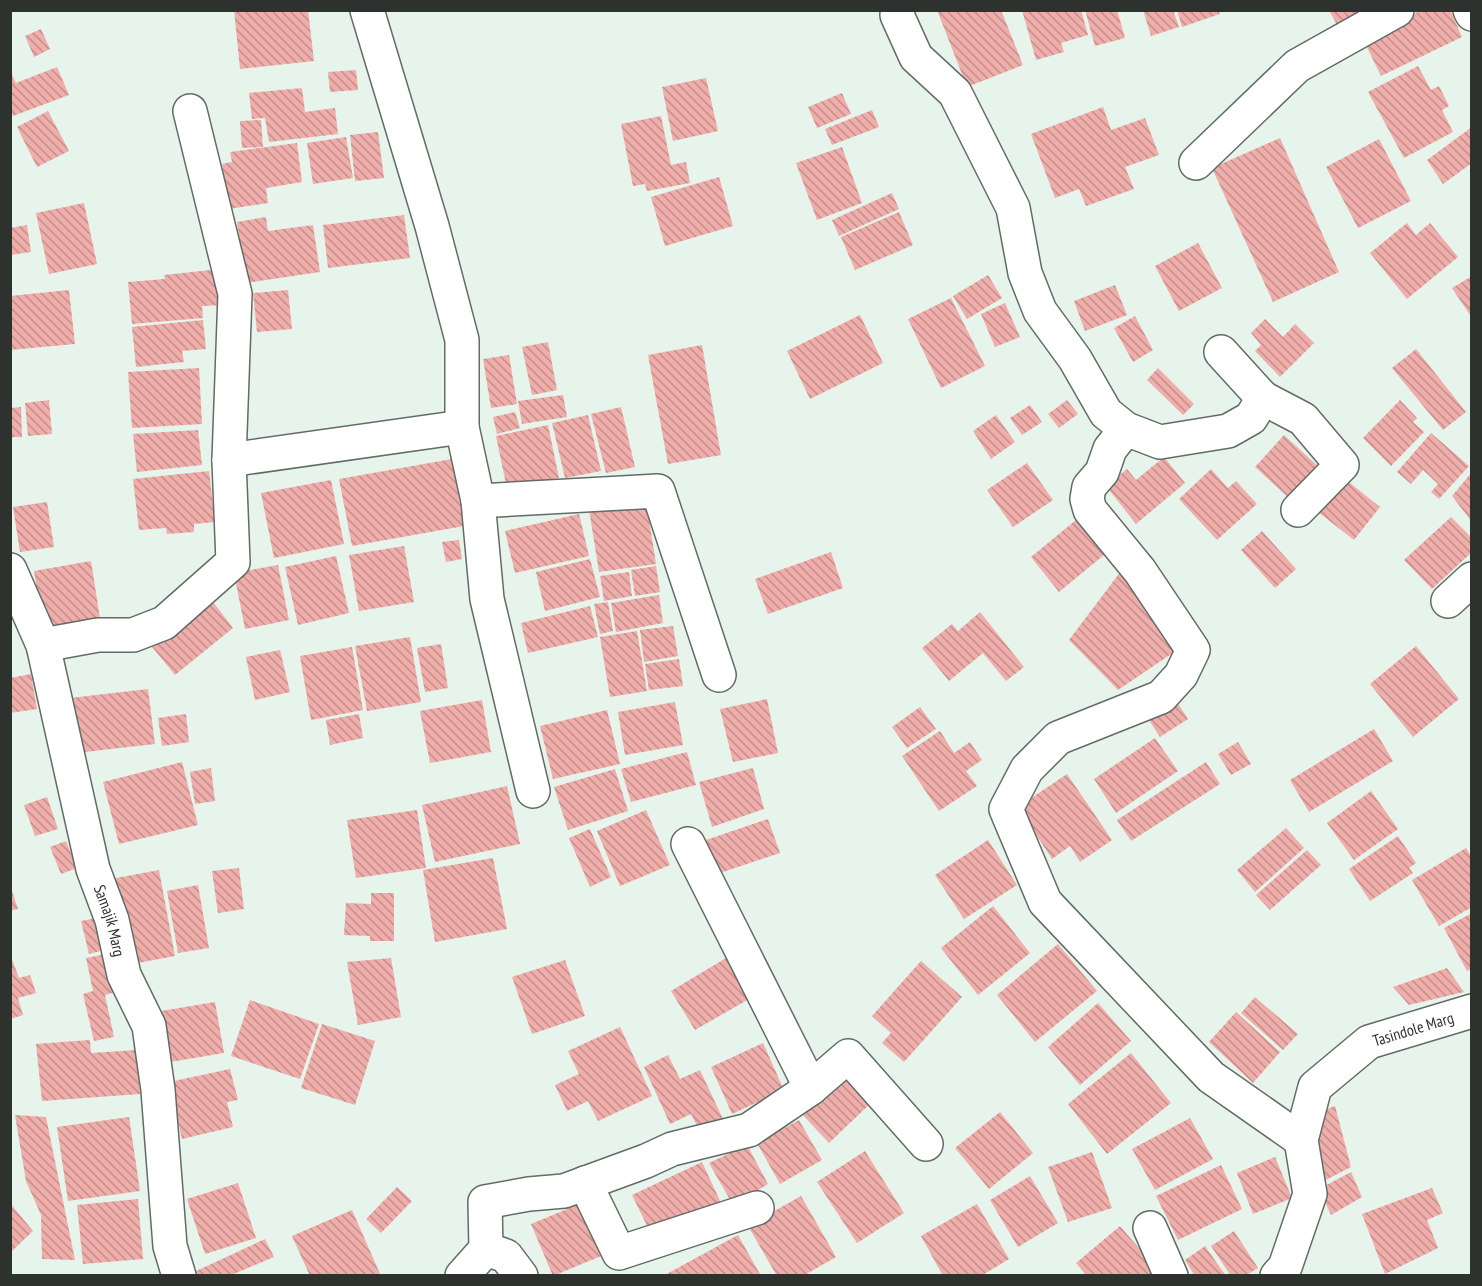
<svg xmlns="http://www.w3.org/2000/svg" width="1482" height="1286" viewBox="0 0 1482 1286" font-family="'PT Sans Narrow',sans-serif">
  <defs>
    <pattern id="building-back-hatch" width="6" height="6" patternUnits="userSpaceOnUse" patternTransform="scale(1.5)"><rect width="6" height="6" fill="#f0aeab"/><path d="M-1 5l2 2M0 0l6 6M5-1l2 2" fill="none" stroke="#c38e8c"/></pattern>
  </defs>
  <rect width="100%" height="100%" fill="#e7f4eb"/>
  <path fill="url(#building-back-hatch)" d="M234 10H308L314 61 240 69Z
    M937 10H1001L1023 65 967 87Z
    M1022 10H1081L1088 35 1061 43 1064 52 1036 60Z
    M1085 10H1117L1125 38 1095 46Z
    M1143 10H1173L1179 27 1151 36Z
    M1177 10H1218L1220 14 1182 27Z
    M1329 10H1384L1341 32Z
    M1422 10H1450L1462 37 1381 76 1363 39Z
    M41 29 50 49 34 57 25 36Z
    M1418 66 1431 90 1439 86 1449 106 1442 110 1453 132 1404 158 1368 92Z
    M57 67 69 95 13 116 10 110V71L16 83Z
    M356 70 358 90 330 92 328 72Z
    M706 78 718 131 673 141 662 87Z
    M302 88 305 112 335 108 338 134 269 142 265 118 252 119 249 93Z
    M842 93 851 114 817 128 808 107Z
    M1103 107 1111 130 1145 118 1159 155 1125 167 1134 189 1086 206 1079 189 1055 198 1031 134Z
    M872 110 879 127 832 145 825 129Z
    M48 111 69 151 37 167 17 127Z
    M661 116 671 165 686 162 690 183 647 191 645 184 633 186 621 124Z
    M261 120 263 147 242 148 240 121Z
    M1472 127V163L1443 184 1427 160Z
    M378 132 384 178 355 181 350 135Z
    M346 137 353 178 313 184 307 143Z
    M1280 138 1339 272 1273 302 1212 168Z
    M1379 139 1411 201 1358 228 1326 167Z
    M297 143 302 182 266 188 268 203 229 209 222 164 232 162 230 152Z
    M842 147 862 203 817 220 796 163Z
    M719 177 733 226 665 246 651 197Z
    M892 193 899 209 839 236 832 220Z
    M84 203 97 264 49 274 36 213Z
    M899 212 913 245 855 270 841 237Z
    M404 215 410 258 328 268 323 225Z
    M266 217 268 231 313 225 320 272 246 283 237 222Z
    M1407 223 1416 235 1430 223 1458 257 1407 299 1370 253Z
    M27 225 31 252 10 255V228Z
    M1198 243 1222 288 1179 311 1155 266Z
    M220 269 224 305 202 306 203 318 132 324 128 282 165 279 164 275Z
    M988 275 1002 298 967 319 953 296Z
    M1472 276V318L1452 288Z
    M1115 285 1127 315 1085 331 1074 301Z
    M69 290 75 344 10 350V296Z
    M288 290 292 329 257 332 253 293Z
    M951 298 985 366 941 388 908 319Z
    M1005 303 1020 337 995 347 981 314Z
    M860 315 883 363 810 399 787 351Z
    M1135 316 1153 350 1133 362 1114 328Z
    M1265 319 1283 337 1295 324 1314 343 1280 377 1255 351 1261 345 1251 333Z
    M203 320 206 349 182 351 184 362 136 367 132 327Z
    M548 342 557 390 532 395 522 347Z
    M702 345 721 455 668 464 648 355Z
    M1416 349 1466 412 1443 430 1392 368Z
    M509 355 517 404 491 408 483 359Z
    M199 368 202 424 132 428 128 372Z
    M1158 368 1194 404 1183 415 1147 380Z
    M563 395 567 417 522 424 518 401Z
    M49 400 52 434 28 436 25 403Z
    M1067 400 1078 414 1059 428 1048 414Z
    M1400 400 1417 418 1413 422 1424 432 1391 466 1363 438Z
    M1030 405 1042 422 1022 435 1010 418Z
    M21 407 22 437H10V408Z
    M621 407 635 467 606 473 591 414Z
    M515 412 520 428 497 434 493 417Z
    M588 415 601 471 565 478 552 423Z
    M996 415 1015 442 991 459 973 431Z
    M548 425 559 478 507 489 496 436Z
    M198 430 202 465 137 472 133 434Z
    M1431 433 1469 466 1439 499 1431 492 1438 484 1423 470 1411 484 1397 472Z
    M1284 435 1320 468 1291 500 1255 467Z
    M1164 457 1185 483 1136 524 1106 486 1127 469 1136 480Z
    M452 459 464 526 352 546 339 479Z
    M1027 463 1053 500 1013 527 987 490Z
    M1211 469 1228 488 1236 481 1257 504 1217 540 1179 499Z
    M209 471 215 522 194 524V532L167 534 166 528 139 530 133 479Z
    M1472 472V522L1452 496Z
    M1345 479 1380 507 1354 540 1318 512Z
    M331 480 344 544 274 558 261 493Z
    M646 500 656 564 599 572 589 509Z
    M47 502 54 547 20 552 13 507Z
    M579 514 589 556 515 573 505 531Z
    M1082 515 1110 550 1059 592 1031 557Z
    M1451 517 1472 538V552L1432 589 1404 560Z
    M1262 531 1296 569 1275 588 1241 550Z
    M459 540 462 559 446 562 442 542Z
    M404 546 414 602 359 611 349 555Z
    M831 552 843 588 768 614 755 579Z
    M336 556 349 613 298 625 285 567Z
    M590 559 600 597 545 611 536 572Z
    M91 561 101 625 44 634 34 571Z
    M278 565 289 620 245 629 234 573Z
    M656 566 660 592 635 596 631 570Z
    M1124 567 1186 644 1118 690 1069 640Z
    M629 572 632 596 604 601 600 576Z
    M207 594 233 628 175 675 148 642Z
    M659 595 663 623 616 632 611 603Z
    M608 602 613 631 600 634 594 604Z
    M590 606 598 637 528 653 521 623Z
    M980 612 1024 667 1006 681 983 653 949 681 922 648 952 624 958 631Z
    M673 626 678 656 644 662 640 630Z
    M637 631 647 691 610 697 600 637Z
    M410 637 421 702 367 711 355 646Z
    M441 644 448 688 425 692 417 648Z
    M1416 646 1459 699 1413 737 1370 684Z
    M352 647 363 710 311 720 300 656Z
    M280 650 290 692 255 700 246 657Z
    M679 659 683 686 649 690 645 664Z
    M31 674 37 709 10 713V678Z
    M148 689 155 744 76 753 70 698Z
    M767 699 778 753 733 762 720 709Z
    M1175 699 1188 719 1160 737 1147 717Z
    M482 700 491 752 430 763 420 711Z
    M675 702 683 745 625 755 618 712Z
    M920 707 936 729 907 748 892 727Z
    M607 710 620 764 553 779 540 726Z
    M186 714 189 742 162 746 158 718Z
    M359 714 363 738 330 745 326 720Z
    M1374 729 1393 761 1309 812 1290 780Z
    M940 731 954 753 970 742 982 760 966 771 977 786 939 811 902 756Z
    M1155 738 1178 771 1116 813 1094 779Z
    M1238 742 1251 764 1231 775 1218 754Z
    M687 752 696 785 631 802 621 769Z
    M182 762 198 825 119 844 103 782Z
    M1206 762 1220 784 1131 841 1117 820Z
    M211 768 215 801 195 804 190 772Z
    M753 768 764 809 712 827 699 782Z
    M615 769 628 811 568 830 554 787Z
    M1067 774 1112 840 1080 862 1070 846 1052 859 1018 807Z
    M507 786 520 844 435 862 422 805Z
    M1371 791 1398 829 1354 860 1327 823Z
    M47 797 58 829 35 836 24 805Z
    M417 810 426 868 356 878 347 820Z
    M646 810 670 865 620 886 597 831Z
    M768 819 780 853 717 874 706 840Z
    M1286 828 1304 848 1255 892 1237 870Z
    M590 829 611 877 590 887 569 838Z
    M1398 836 1416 863 1409 868 1413 873 1370 901 1349 869Z
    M988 840 1017 885 964 919 935 875Z
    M66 841 77 868 61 874 50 847Z
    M1466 848 1472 857V907L1439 926 1412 880Z
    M1307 850 1321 865 1270 910 1256 895Z
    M493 858 507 929 435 942 423 870Z
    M239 868 244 909 218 913 212 871Z
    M159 870 175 956 127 965 111 879Z
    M10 885 18 909 10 911Z
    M198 885 209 948 178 953 167 891Z
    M371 893H394V941H370V936L344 935 346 903 371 904Z
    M993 906 1030 953 978 995 941 948Z
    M1472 913V969L1467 971 1444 928Z
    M97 918 104 950 89 954 81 921Z
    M1058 944 1097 991 1035 1042 997 995Z
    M10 954 19 978 30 975 36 993 18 998 23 1015 10 1019Z
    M106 954 115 992 105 995 114 1037 94 1041 83 994 93 991 86 958Z
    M731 955 756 995 695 1030 671 991Z
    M391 958 401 1017 358 1025 347 962Z
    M565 960 585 1016 532 1034 512 977Z
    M921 961 962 997 904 1062 882 1043 891 1033 872 1016Z
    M1447 968 1464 992 1409 1005 1393 987Z
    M1255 997 1298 1034 1283 1050 1241 1013Z
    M250 1000 319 1024 300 1079 231 1056Z
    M215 1002 224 1053 164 1063 155 1012Z
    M1098 1003 1131 1041 1080 1085 1048 1047Z
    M1236 1012 1280 1052 1253 1083 1209 1042Z
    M322 1024 375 1041 355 1105 301 1088Z
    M620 1027 652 1096 598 1121 588 1101 567 1111 555 1085 579 1074 568 1051Z
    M90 1040 91 1053 137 1050 140 1094 42 1101 36 1044Z
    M763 1043 784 1090 732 1114 711 1067Z
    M1131 1053 1171 1103 1107 1154 1068 1104Z
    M668 1055 680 1079 700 1070 723 1119 699 1130 691 1114 670 1124 644 1067Z
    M230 1069 238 1100 227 1102 233 1127 182 1139 169 1082Z
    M845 1073 871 1103 829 1143 800 1112Z
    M1335 1106 1351 1167 1320 1183 1317 1113Z
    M1000 1112 1033 1153 989 1189 955 1148Z
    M15 1115 46 1117 75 1260 42 1259 41 1215 26 1181Z
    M129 1117 140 1191 68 1201 57 1127Z
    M1190 1118 1213 1159 1155 1190 1132 1149Z
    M799 1120 822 1160 780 1184 757 1143Z
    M747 1145 768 1184 733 1205 709 1163Z
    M865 1151 904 1213 857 1243 817 1182Z
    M1092 1152 1112 1208 1068 1222 1048 1167Z
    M1275 1157 1292 1198 1253 1214 1237 1173Z
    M702 1162 721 1203 652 1236 632 1195Z
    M1221 1165 1242 1209 1178 1240 1156 1196Z
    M1351 1172 1362 1197 1331 1215 1319 1189Z
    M1030 1176 1058 1223 1018 1247 990 1200Z
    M238 1183 256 1238 205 1254 187 1199Z
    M397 1187 412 1201 381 1233 366 1219Z
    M1432 1188 1443 1213 1427 1220 1438 1248 1385 1274 1362 1214Z
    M801 1196 836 1257 803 1276H777L748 1226Z
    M138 1199 143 1259 83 1264 77 1205Z
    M584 1202 606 1254 553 1276 531 1224Z
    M10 1203 33 1231 10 1253Z
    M977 1204 1009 1259 981 1276H943L921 1236Z
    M352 1210 381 1276H310L292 1236Z
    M1120 1226 1157 1269 1150 1276H1087L1076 1263Z
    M1234 1231 1258 1268 1245 1276H1231L1211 1246Z
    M738 1235 761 1276H663Z
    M265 1239 274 1257 229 1276H195L194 1272Z
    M1205 1246 1226 1276H1195L1185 1260Z"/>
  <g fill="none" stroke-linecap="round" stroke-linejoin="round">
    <defs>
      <g id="minor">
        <path d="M367 10 432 226 462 340V427L478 501 487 599 533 791"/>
        <path d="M898 10 897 15 916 57 955 93 1013 208 1025 273 1040 311 1075 359 1106 413 1126 429 1160 442 1228 431 1251 418 1263 398 1221 352"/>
        <path d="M1470 10 1472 14"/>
        <path d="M1196 163 1297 66 1397 10"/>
        <path d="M1263 398 1303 419 1342 465 1298 510"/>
        <path d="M1126 429 1110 449 1102 472 1089 487 1087 499 1090 510 1140 571 1193 650 1181 675 1161 697 1058 738 1027 769 1006 809 1045 902 1211 1077 1301 1140"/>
        <path d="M229 460 462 427"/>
        <path d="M478 501 658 491 719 675"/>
        <path id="s1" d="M10 570 43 645 93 869 112 920 124 975 149 1026 158 1090 170 1246 179 1276"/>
        <path d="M1448 601 1472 579"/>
        <path d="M43 645 98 635H133L164 623 233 562 229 460 235 294 190 111"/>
        <path d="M688 844 811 1088"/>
        <path d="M585 1183 619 1253 757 1208"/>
        <path d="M1150 1228 1171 1276"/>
        <path d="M486 1249 506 1256 521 1276"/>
        <path d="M462 1276 486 1249 485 1202 529 1194 564 1191 646 1161 672 1149 749 1130 811 1088 848 1056 926 1144"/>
        <path id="s2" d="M1277 1276 1285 1267 1310 1194 1301 1140 1315 1087 1369 1042 1472 1011"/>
      </g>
    </defs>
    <use href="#minor" stroke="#616c65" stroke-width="36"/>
    <use href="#minor" stroke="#fff" stroke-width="33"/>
  </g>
  <g text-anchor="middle" stroke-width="5" stroke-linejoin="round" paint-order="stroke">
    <g font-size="16" fill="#2d322f" stroke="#f9fffb">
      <text dy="6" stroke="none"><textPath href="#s1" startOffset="366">Samajik Marg</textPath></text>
      <text dy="6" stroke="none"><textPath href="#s2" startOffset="315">Tasindole Marg</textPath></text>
    </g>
  </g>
  <rect width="1482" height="1286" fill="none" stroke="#2d322f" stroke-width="24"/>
</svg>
